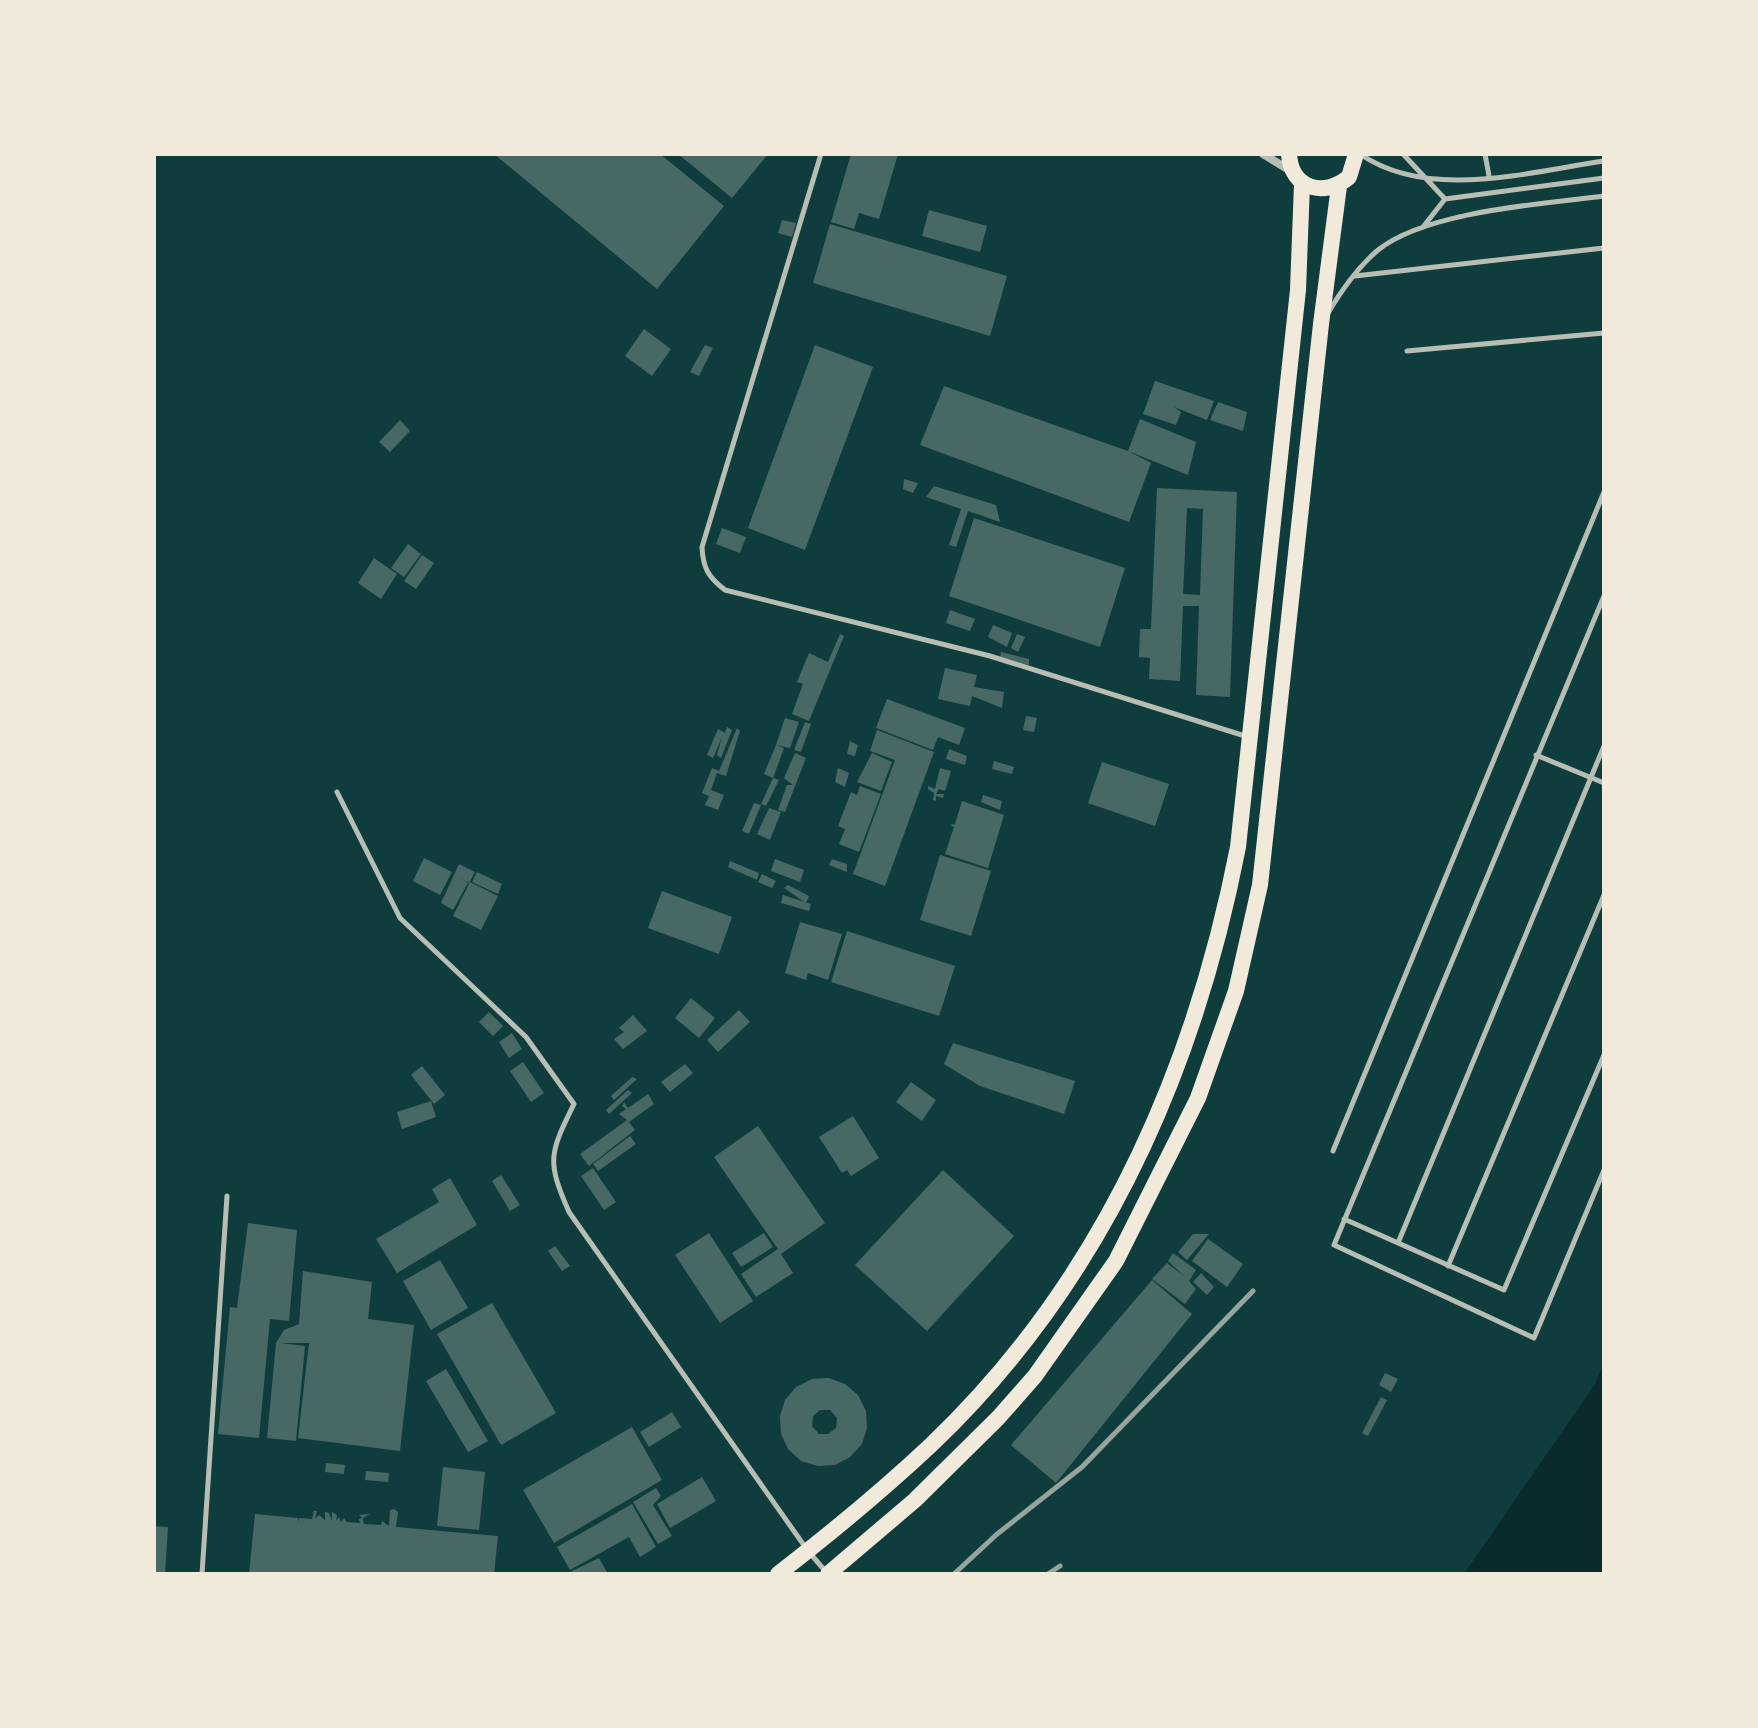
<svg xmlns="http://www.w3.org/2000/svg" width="1758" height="1728" viewBox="0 0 1758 1728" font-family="'Open Sans',sans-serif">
  <rect width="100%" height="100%" fill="#0f3d3e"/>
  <path fill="#0a2a2b" d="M1604 1363V1574H1464L1595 1384Z"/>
  <path fill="#486865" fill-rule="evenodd" d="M494 154H660L724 206 657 289Z
    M678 154H768L732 198Z
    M851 154H898L879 219 859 213 854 229 831 222Z
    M929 210 987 226 980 252 922 236Z
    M782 220 796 223 792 237 778 233Z
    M830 224 1007 276 990 336 813 283Z
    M644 329 671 349 652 376 625 356Z
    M705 345 713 348 699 376 690 372Z
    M815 345 873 367 805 550 748 528Z
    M1155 381 1214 401 1207 420 1174 407 1181 412 1176 425 1143 414Z
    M944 386 1128 451 1151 463 1129 522 920 445Z
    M1218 402 1247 412 1243 431 1210 420Z
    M1140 419 1196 442 1188 475 1128 451Z
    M400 420 410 431 390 452 379 442Z
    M904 479 918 483 913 493 903 489Z
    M934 486 996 505 1000 522 968 511 956 547 949 545 961 509 926 497Z
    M1157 488 1237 492 1230 697 1196 695 1199 606H1183L1180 681 1149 679 1150 658 1139 657 1140 629H1151ZM1187 508 1203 509 1200 595 1183 594Z
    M974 518 1125 568 1100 647 949 596Z
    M722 528 746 537 740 553 716 544Z
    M408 544 421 554 404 577 391 568Z
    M422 555 434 563 416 589 404 581Z
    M374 558 397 574 381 599 358 583Z
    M950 610 975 619 970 631 946 623Z
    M993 625 1012 633 1007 647 988 637Z
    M840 634 844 636 809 721 792 714 803 684 797 682 809 653 828 662Z
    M1017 634 1025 637 1018 652 1011 648Z
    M1001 652 1029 659V665L1000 658Z
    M945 668 977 675 974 687 1004 692 1002 708 972 696 970 706 938 699Z
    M887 699 965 728 959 745 938 737 933 750 876 728Z
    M1026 716 1037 718 1034 732 1023 730Z
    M785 718 799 722 790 748 776 745Z
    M805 722 811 724 801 752 794 750Z
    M727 727 732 730 721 758 717 755 722 737 713 758 707 755 718 729 725 733Z
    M737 728 740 731 726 776 717 773 711 790 724 795 718 810 705 805 709 796 702 793 712 768 719 771Z
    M877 730 934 752 885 886 853 874 895 760 870 751Z
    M850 741 858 745 855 756 847 754Z
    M776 745 784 748 773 778 764 774Z
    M949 749 967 756 965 765 946 759Z
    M795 753 806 758 785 812 778 810 787 785H793L784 778Z
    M872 753 892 762 881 791 857 782Z
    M994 761 1014 767 1012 774 992 769Z
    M1102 762 1169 784 1155 826 1088 803Z
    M838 768 849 773 845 787 835 782Z
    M940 768 951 771 945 791 939 789 936 794H944L943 798 936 796V801L933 800 934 793 928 789V786L935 789Z
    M773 778 779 780 766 806 761 804Z
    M860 786 881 794 859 852 839 844 845 829 838 826 851 792 857 795Z
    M983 795 1002 801 1000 810 981 802Z
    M962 801 1004 815 988 868 945 854 954 827 950 825 955 824Z
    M754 803 761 805 749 834 742 831Z
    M769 808 781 812 770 840 757 834Z
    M940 855 991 871 971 936 920 920Z
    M424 858 452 872 440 895 413 881Z
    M775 859 804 870 800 882 771 871Z
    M832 859 847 864V872L829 865Z
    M730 861 759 873 757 880 728 867Z
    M459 864 475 872 469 883 461 878 468 883 453 910 441 903Z
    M477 872 502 884 498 894 472 882Z
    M762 874 776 881 772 888 758 882Z
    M470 882 498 896 481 930 453 916Z
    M788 885 809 896 806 903 784 888Z
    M662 891 732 917 719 954 648 928Z
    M783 895 811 904 809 911 781 903Z
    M800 922 842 934 828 980 808 973 806 980 785 973Z
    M847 931 955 966 939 1016 831 982Z
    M691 998 715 1018 699 1038 675 1018Z
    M739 1010 750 1022 718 1052 707 1040Z
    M489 1012 503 1026 493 1036 479 1022Z
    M633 1015 647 1031 623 1049 614 1039 624 1032 619 1028Z
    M512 1033 522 1049 509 1058 499 1042Z
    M953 1043 1075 1081 1064 1114 980 1086 944 1064Z
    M523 1062 544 1093 531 1102 510 1071Z
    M685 1064 693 1073 670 1092 661 1082Z
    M422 1066 445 1095 434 1104 411 1075Z
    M632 1077 637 1079 614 1100 611 1096Z
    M911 1082 936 1100 922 1121 896 1102Z
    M628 1090 632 1093 609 1114 606 1110Z
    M648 1094 654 1104 629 1122 635 1130 589 1166 580 1154 627 1120 619 1114 626 1109 622 1106 624 1102 628 1108Z
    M431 1101 436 1117 402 1129 397 1112Z
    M853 1116 879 1158 851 1176 847 1170 842 1173 819 1137Z
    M758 1126 825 1223 781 1254 793 1273 756 1297 741 1274 778 1249 714 1157Z
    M630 1136 636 1144 598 1171 593 1164Z
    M593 1168 616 1202 604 1210 581 1176Z
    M943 1170 1014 1236 927 1331 855 1265Z
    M501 1175 520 1205 510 1211 492 1181Z
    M450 1178 477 1225 397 1273 376 1239 439 1202 432 1189Z
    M248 1223 297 1230 289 1321 270 1319 259 1438 218 1434 230 1307 237 1308Z
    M709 1233 753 1301 720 1323 675 1255Z
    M764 1233 773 1247 741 1267 732 1253Z
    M1193 1234H1209L1187 1260 1178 1252Z
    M1208 1239 1243 1264 1227 1287 1192 1261Z
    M555 1246 570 1266 562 1271 548 1251Z
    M1173 1253 1196 1270 1189 1281 1196 1289 1185 1304 1152 1279 1167 1263 1185 1277 1168 1261Z
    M440 1260 468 1308 431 1330 403 1281Z
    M303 1271 372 1282 368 1319 414 1325 400 1451 298 1438 309 1343H280L305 1346 296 1441 267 1438 276 1343 284 1330 299 1324Z
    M1201 1273 1214 1287 1207 1295 1193 1282Z
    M1152 1280 1192 1314 1056 1483 1011 1445Z
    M492 1303 556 1413 501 1445 437 1334Z
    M446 1369 488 1441 468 1452 426 1381Z
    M1385 1373 1398 1379 1391 1392 1379 1385Z
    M829 1378 845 1384 858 1395 866 1411 867 1428 862 1444 850 1457 835 1465 818 1466 801 1461 788 1449 781 1434 780 1416 785 1400 796 1387 812 1379ZM820 1410H830L837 1418 836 1428 828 1434H819L812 1426 813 1416Z
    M1381 1397 1387 1400 1368 1436 1362 1433Z
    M672 1412 681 1427 649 1447 640 1432Z
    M632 1427 662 1480 554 1543 523 1490Z
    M326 1463 345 1465 344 1474 325 1472Z
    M443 1467 485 1472 479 1530 437 1526Z
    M366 1471 389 1473 388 1482 365 1480Z
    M702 1477 716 1501 670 1528 657 1504Z
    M656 1488 661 1496 653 1505 672 1536 658 1544 633 1502Z
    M632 1504 656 1547 640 1557 629 1537 570 1570 557 1547Z
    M394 1509 398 1512 396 1527 498 1536 494 1574H249L255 1514 298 1518V1522L299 1518 312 1519 314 1511H317L315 1519 319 1515 325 1520V1512L329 1513 332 1521V1512L337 1515 336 1521 339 1517 341 1522 344 1518 347 1522 360 1523 359 1519 363 1518 359 1515 370 1514 363 1518 364 1524 381 1525 382 1521 389 1526 390 1510Z
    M154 1526 168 1527 165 1574H154Z
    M599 1558 608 1574H573L572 1571Z"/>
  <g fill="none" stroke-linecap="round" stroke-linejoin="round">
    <path stroke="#b8beb3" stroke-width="5" d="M821 154 702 547C703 568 708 577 725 590L990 656 1245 736
      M1360 154C1428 201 1528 172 1604 161
      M1403 154 1445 199 1604 178
      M1485 154 1489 176
      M1423 227 1445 199
      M1355 276 1604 248
      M1328 313C1341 291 1358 267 1378 250 1427 211 1542 204 1604 196
      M1407 351 1604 333
      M1604 596 1334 1245 1534 1338 1604 1170
      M1536 755 1604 783
      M337 792 400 918 526 1037 574 1104C550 1153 546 1160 569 1212L808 1551 827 1573
      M1333 1151 1604 492
      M1344 1219 1504 1290 1604 1055
      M1398 1243 1604 746
      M1448 1266 1604 895
      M202 1574 227 1196"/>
    <path stroke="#b8beb3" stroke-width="8" d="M1263 154 1289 170"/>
    <path stroke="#f1e9da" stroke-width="16" d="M1289 154C1291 189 1324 198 1349 177L1356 154
      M778 1574C831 1533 882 1491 931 1445 1100 1284 1194 1073 1238 847L1298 290 1302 184
      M828 1574 915 1500 998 1418 1035 1376 1116 1261 1198 1098 1236 991 1260 885 1321 324 1339 186"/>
    <path stroke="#97a49c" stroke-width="5" d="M954 1574 996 1535 1082 1467 1253 1291
      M1048 1574 1060 1566"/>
  </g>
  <rect width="1758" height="1728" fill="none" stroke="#f1e9da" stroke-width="312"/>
</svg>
